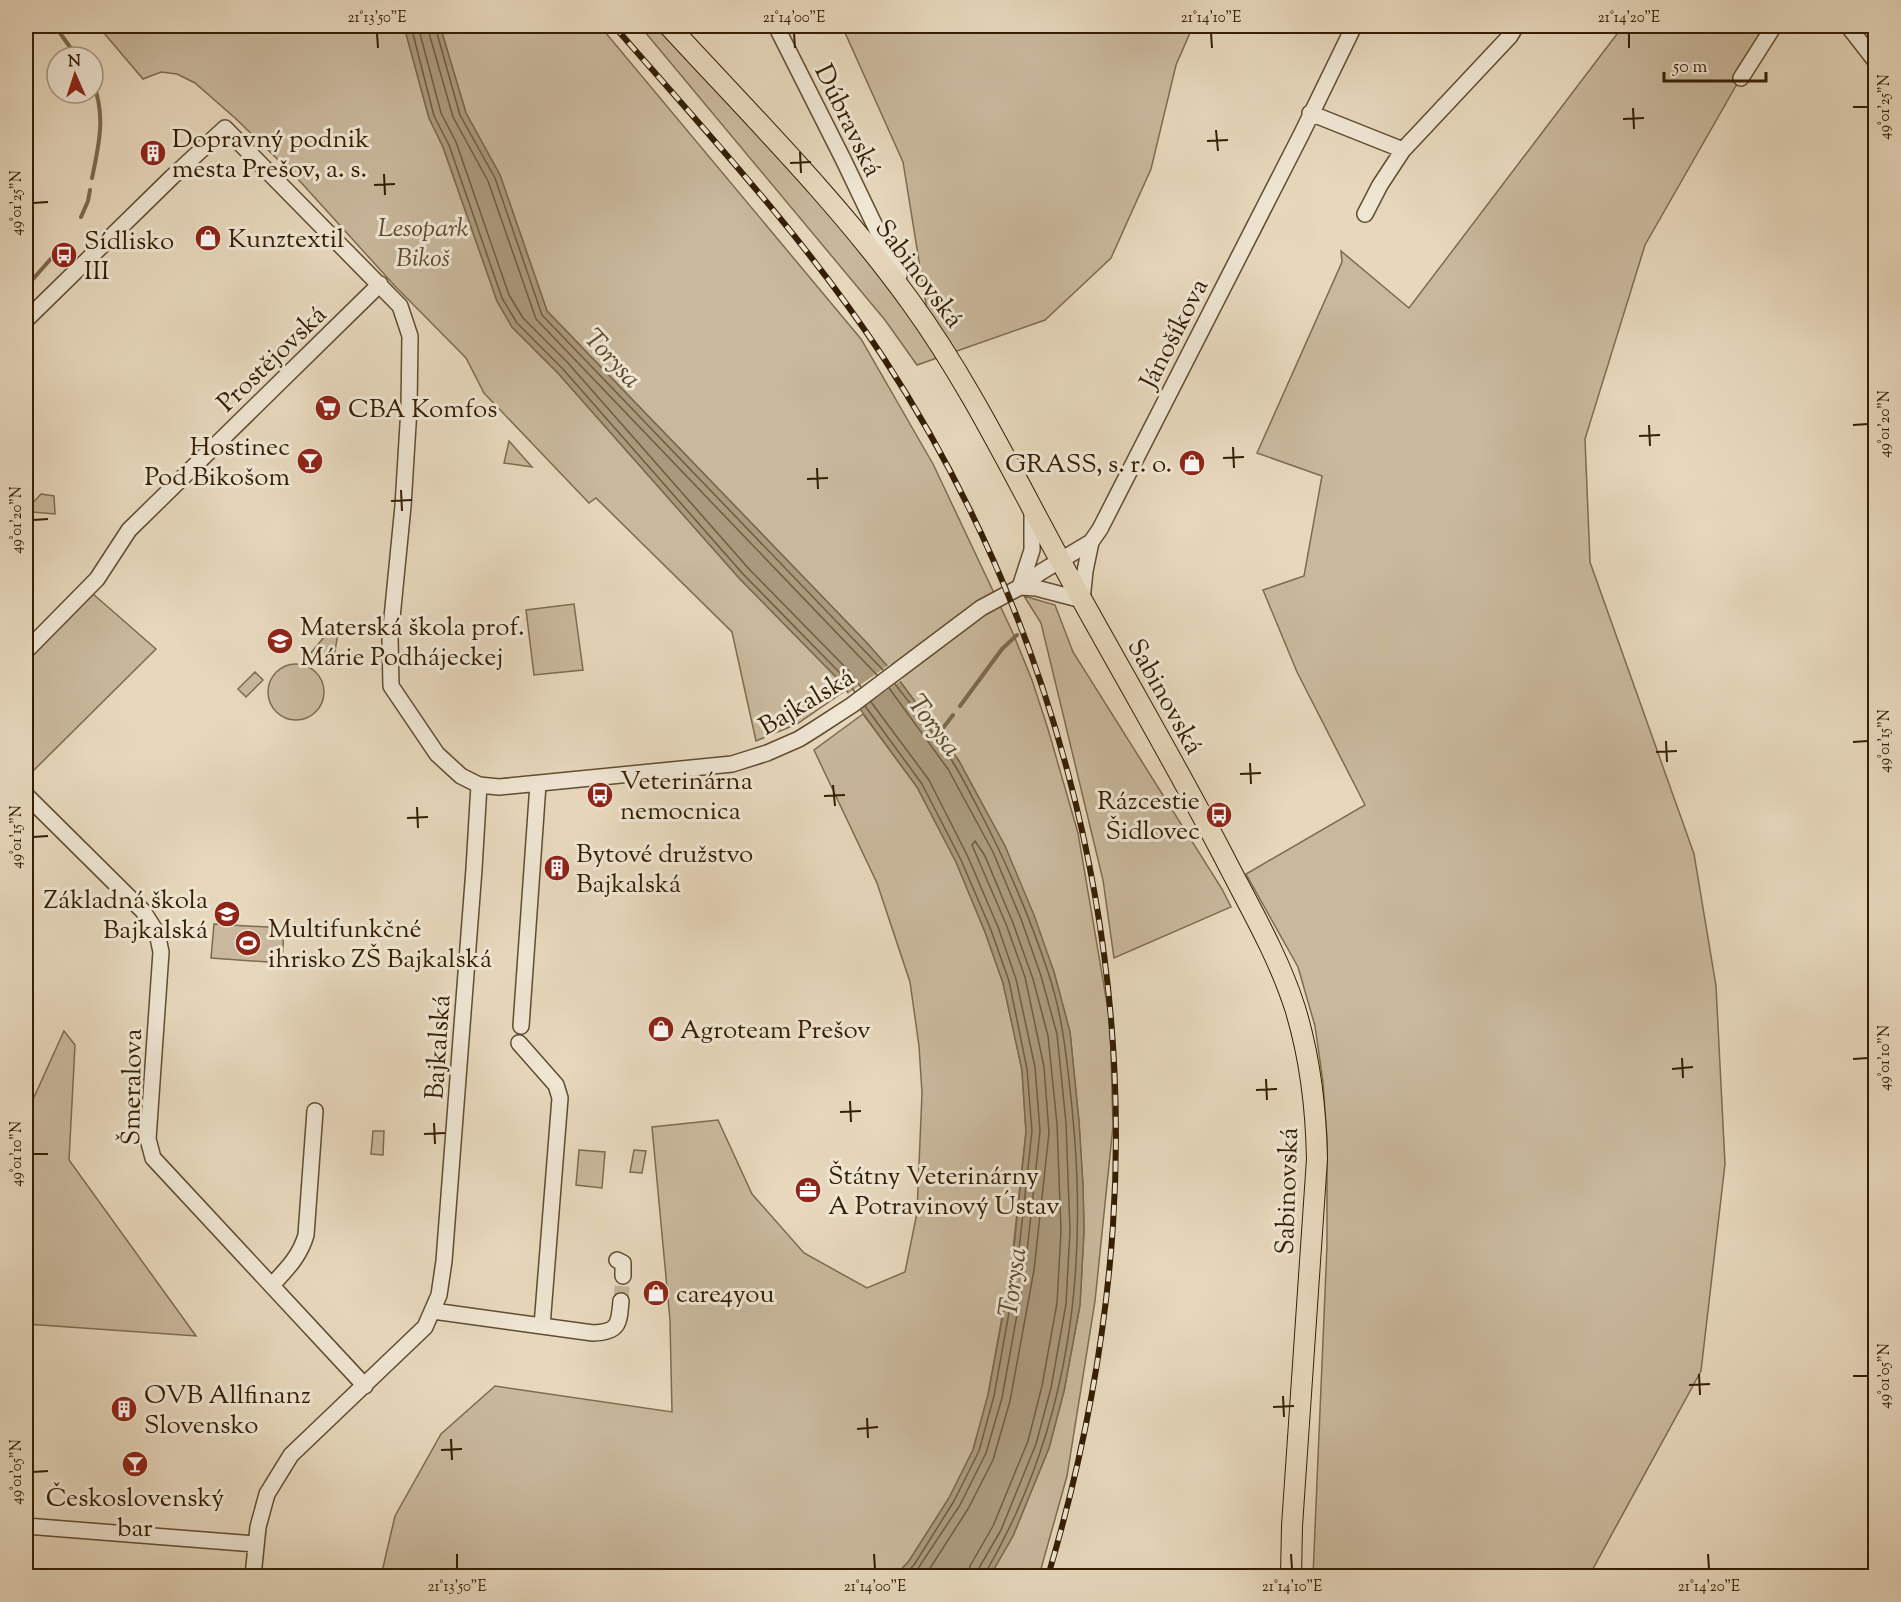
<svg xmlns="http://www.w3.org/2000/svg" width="1901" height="1602" viewBox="0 0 1901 1602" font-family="'Sorts Mill Goudy',serif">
  <rect width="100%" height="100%" fill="#e7d8bd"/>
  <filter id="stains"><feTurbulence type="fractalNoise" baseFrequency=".00333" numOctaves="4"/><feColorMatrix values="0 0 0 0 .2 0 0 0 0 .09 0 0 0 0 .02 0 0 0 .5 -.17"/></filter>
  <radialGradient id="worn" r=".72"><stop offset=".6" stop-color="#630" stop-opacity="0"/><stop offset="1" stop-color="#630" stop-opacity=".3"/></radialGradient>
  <path fill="#c9b89d" stroke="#7e6b4e" stroke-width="1.5" d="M98 26H404L429 118 443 147 497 301 512 327 557 372 739 578 838 679 846 690 797 724 756 741 732 632 596 498 589 503 484 393 466 358 394 285 297 178 235 118 195 83 177 74 161 72 143 79Z
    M440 26H600L861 339 933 464 1012 631 1032 680 1048 729 1078 833 1110 1021 1113 1126 1095 1301 1067 1476 1039 1576H990L1013 1536 1049 1448 1064 1391 1080 1305 1084 1231 1083 1186 1079 1122 1070 1032 1054 972 1005 846 959 761 896 676 867 643 547 311 500 175 466 113Z
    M640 26H658L821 204 880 277 931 335 903 162 842 26H1193L1176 65 1151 169 1111 258 1045 320 917 365 885 320Z
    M1623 26H1741L1769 28 1645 245 1585 439 1590 562 1694 854 1716 986 1725 1164 1701 1371 1589 1576H1313L1327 1246V1139L1323 1082 1315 1026 1298 967 1246 874 1365 805 1297 672 1263 590 1304 576 1322 476 1257 453 1342 262 1341 251 1409 308Z
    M509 441 532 467 504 463Z
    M41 494 54 496 55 514 32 512 26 510Z
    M85 587 156 649 26 778V648Z
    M1024 596 1055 605 1073 652 1222 889 1231 907 1114 958 1103 880 1041 623Z
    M574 604 583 670 534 675 526 610Z
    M330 630 338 633 334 657 323 662 310 659V654Z
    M268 692a28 28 0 1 1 56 0a28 28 0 1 1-56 0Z
    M255 672 263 680 246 697 238 689Z
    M863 714 917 787 956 862 985 932 1003 983 1022 1070 1026 1132 1011 1267 988 1395 973 1450 949 1498 909 1561 895 1576H381L395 1516 441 1434 495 1386 672 1412 670 1320 652 1127 718 1120 752 1194 804 1253 867 1288 905 1272 917 1213 922 1093 919 1046 910 982 877 883 814 750Z
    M214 924 284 928 282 963 211 958Z
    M64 1031 75 1045 69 1160 196 1336 26 1324V1115Z
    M373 1131H384L383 1155 371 1154Z
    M579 1150 605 1152 602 1188 576 1185Z
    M634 1150 646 1151 642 1173 630 1172Z"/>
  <path fill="#aa997d" stroke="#7b684b" stroke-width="1.5" d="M404 26H440L466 113 500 175 547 311 867 643 896 676 959 761 1005 846 1034 915 1054 972 1070 1032 1079 1122 1083 1186 1084 1231 1080 1305 1064 1391 1049 1448 1013 1536 990 1576H895L909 1561 949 1498 973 1450 988 1395 1012 1267 1026 1132 1022 1070 1003 983 985 932 956 862 917 787 838 679 739 578 557 372 512 327 497 301 443 147 429 118Z"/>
  <path fill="#e7d8bd" d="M890 664 903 679 858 711 846 695Z"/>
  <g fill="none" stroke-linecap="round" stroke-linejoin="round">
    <path stroke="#6f5c3e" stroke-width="1.5" d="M411 26 434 116 449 145 502 298 517 323 562 368 743 574 842 675 855 692
      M418 26 441 113 456 142 509 295 523 318 568 363 749 569 848 670 861 687
      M427 26 453 117 488 181 536 319 877 675
      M435 26 460 115 495 178 542 315 883 670
      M895 684C915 710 937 736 954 764 963 778 969 792 977 806 1005 859 1029 915 1048 972 1063 1016 1067 1061 1072 1108 1089 1271 1069 1428 986 1572L985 1576
      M889 688 948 769 993 852 1021 919 1041 976 1057 1034 1066 1123 1070 1231 1066 1304 1051 1388 1036 1444 1001 1530 979 1568 977 1576
      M871 702 929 780 968 857 998 927 1016 979 1035 1067 1040 1131 1025 1270 1002 1398 986 1453 960 1505 913 1576
      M865 706 922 784 961 860 991 930 1009 981 1027 1069 1032 1131 1017 1268 994 1396 979 1451 954 1501 914 1565 903 1576
      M925 1576 968 1509 993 1460 1010 1401 1034 1270 1049 1133 1044 1067 1025 977 1006 924 972 845 975 841 985 856 1013 923 1033 979 1048 1036 1057 1124 1061 1231 1057 1303 1042 1386 1028 1441 993 1526 970 1566 968 1576"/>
    <path stroke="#7b684b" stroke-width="4" d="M55 26 77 57
      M92 178C99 145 106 115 93 83
      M81 217 88 201 90 190
      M26 287 56 253
      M960 706 1002 649 1017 635
      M937 736 953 715"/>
    <path stroke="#c3b397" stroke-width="15" stroke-dasharray="15 8" stroke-linecap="butt" d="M621 1301 623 1276"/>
    <defs>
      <path id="minor" d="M776 26 843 159 899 276
        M1848 26 1876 62
        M1741 78 1774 26
        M1310 113 1403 150 1510 36 1516 26
        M1365 214 1380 185 1403 150
        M26 320 172 177 225 128 400 306 410 336 409 408 403 506 390 638 391 686 437 754 461 776 479 785 499 787 732 764 767 753 799 739 815 729 852 705 981 608 1020 587 1041 572 1091 542 1100 529 1301 135 1354 26
        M1020 587 1036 588 1082 600 1085 571 1091 542
        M1020 587 1032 550V511
        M26 651 97 579 129 530 380 284
        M26 795 143 911 157 933 161 952 148 1139 153 1158 365 1386
        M521 1026 538 784
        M519 1043 556 1085 560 1098 542 1326
        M617 1260 623 1263V1276
        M272 1285C287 1269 300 1256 306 1235L315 1111
        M433 1311 593 1333C619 1332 619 1324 621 1301
        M26 1526 255 1544
        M253 1576 258 1527 267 1494 291 1455 425 1327 439 1295 444 1261 474 869 479 785"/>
      <path id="major" d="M669 26C751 115 838 202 910 301 969 382 1012 472 1060 560 1114 659 1172 757 1224 857 1249 906 1278 955 1295 1008 1310 1057 1316 1107 1317 1159L1292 1526 1291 1576"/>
    </defs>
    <use href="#minor" stroke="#614c2f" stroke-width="18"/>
    <use href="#major" stroke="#341e00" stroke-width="22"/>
    <use href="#minor" stroke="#efe6d4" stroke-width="15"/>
    <use href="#major" stroke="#e7d8bd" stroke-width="20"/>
    <defs>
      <path id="rail" d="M614 26C707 133 805 238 883 357 1049 611 1133 921 1113 1225 1105 1344 1082 1462 1048 1576"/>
    </defs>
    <use href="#rail" stroke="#341e00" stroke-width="6"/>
    <use href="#rail" stroke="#efe6d4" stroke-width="4" stroke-dasharray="11" stroke-linecap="butt"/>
  </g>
  <path fill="none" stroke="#341e00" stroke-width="2" d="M377 33 378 48M794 33 795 48M1211 33 1212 48M1629 33V48M1853 107H1868M1633 108 1634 129M1623 119 1644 118M1216 130 1218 151M1207 141 1228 140M800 152 801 173M790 163 811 162M384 174 385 195M374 185 395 184M33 203 48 202M1649 425 1650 446M1853 425 1868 424M1639 436 1660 435M1233 447 1234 468M1223 458 1244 457M817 468 818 489M807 479 828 478M401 490 402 511M391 501 412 500M33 520 48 519M1666 741 1667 762M1853 742 1868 741M1656 752 1677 751M1250 763 1251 784M1240 774 1261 773M833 785 835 806M824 796 845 795M417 807 418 828M407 818 428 817M33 837 48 836M1682 1058 1683 1078M1853 1059 1868 1058M1672 1069 1693 1067M1266 1079 1267 1100M1256 1090 1277 1089M850 1101 851 1122M840 1112 861 1111M434 1123 435 1144M424 1134 445 1133M33 1154H48M1699 1374 1700 1395M1853 1376H1868M1689 1385 1710 1384M1283 1396 1284 1417M1273 1407 1294 1406M867 1418 868 1438M857 1429 878 1427M451 1439 452 1460M441 1450 462 1449M33 1472 48 1471M457 1554V1569M874 1554 875 1569M1291 1554 1292 1569M1708 1554 1709 1569"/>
  <defs>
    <symbol id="building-disc" viewBox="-11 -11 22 22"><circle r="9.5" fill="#8f2418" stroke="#efe6d4"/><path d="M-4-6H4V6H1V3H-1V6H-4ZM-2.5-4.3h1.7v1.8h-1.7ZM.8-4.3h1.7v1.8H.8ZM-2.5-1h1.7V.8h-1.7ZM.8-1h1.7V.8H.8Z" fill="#fff"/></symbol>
    <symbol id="shop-disc" viewBox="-11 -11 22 22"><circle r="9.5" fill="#8f2418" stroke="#efe6d4"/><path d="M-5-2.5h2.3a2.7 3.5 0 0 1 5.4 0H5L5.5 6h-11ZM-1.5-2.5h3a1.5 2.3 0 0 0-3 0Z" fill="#fff"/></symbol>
    <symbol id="bus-disc" viewBox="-11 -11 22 22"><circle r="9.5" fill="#8f2418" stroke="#efe6d4"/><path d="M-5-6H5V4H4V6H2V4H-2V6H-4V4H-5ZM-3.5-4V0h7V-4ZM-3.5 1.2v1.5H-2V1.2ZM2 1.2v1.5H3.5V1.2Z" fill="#fff"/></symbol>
    <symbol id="supermarket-disc" viewBox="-11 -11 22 22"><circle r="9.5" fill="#8f2418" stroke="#efe6d4"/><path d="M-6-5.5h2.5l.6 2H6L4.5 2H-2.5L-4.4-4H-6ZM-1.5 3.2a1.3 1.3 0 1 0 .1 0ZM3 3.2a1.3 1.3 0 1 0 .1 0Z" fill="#fff"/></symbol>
    <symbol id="bar-disc" viewBox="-11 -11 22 22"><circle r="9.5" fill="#8f2418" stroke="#efe6d4"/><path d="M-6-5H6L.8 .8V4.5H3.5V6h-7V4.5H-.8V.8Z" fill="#fff"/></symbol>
    <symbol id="school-disc" viewBox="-11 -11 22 22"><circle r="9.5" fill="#8f2418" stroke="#efe6d4"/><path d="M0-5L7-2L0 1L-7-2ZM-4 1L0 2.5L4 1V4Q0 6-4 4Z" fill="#fff"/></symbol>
    <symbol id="stadium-disc" viewBox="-11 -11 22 22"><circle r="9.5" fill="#8f2418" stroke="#efe6d4"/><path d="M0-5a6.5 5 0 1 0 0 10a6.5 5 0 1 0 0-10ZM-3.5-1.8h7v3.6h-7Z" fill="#fff"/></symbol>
    <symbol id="office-disc" viewBox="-11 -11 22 22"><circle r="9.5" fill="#8f2418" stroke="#efe6d4"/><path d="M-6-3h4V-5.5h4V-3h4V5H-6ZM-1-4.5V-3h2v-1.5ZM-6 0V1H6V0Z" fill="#fff"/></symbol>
  </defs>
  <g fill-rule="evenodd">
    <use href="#building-disc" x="138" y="138" width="30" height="30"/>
    <use href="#shop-disc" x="193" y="223" width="30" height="30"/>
    <use href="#bus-disc" x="49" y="240" width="30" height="30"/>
    <use href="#supermarket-disc" x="313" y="393" width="30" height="30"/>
    <use href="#bar-disc" x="295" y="446" width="30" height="30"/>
    <use href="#shop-disc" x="1177" y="448" width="30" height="30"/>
    <use href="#school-disc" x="265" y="626" width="30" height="30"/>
    <use href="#bus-disc" x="585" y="780" width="30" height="30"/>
    <use href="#bus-disc" x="1204" y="800" width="30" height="30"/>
    <use href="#building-disc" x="542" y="853" width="30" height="30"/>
    <use href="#school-disc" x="212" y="899" width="30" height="30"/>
    <use href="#stadium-disc" x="233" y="928" width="30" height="30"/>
    <use href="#shop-disc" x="646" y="1014" width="30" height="30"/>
    <use href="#office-disc" x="793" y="1175" width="30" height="30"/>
    <use href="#shop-disc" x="641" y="1278" width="30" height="30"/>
    <use href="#building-disc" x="109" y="1394" width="30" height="30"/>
    <use href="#bar-disc" x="120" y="1449" width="30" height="30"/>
  </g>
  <g text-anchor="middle" stroke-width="6" stroke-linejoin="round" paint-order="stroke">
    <g font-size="26" fill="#341e00" stroke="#efe6d4">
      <text transform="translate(849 120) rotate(64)" y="9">Dúbravská</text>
      <text transform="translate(920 273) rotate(53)" y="9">Sabinovská</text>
      <text transform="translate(1173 333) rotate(-63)" y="9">Jánošíkova</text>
      <text transform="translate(271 358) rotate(-44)" y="9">Prostějovská</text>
      <text transform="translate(1166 696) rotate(61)" y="9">Sabinovská</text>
      <text transform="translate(806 701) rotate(-31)" y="9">Bajkalská</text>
      <text transform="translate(437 1047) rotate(-86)" y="9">Bajkalská</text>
      <text transform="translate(131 1087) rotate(-89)" y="9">Šmeralova</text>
      <text transform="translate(1286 1191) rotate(-88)" y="9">Sabinovská</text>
    </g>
    <g font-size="26" fill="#341e00" stroke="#efe6d4" text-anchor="start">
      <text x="172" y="147">Dopravný podnik<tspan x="172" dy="30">mesta Prešov, a. s.</tspan></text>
      <text x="228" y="247">Kunztextil</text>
      <text x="84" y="249">Sídlisko<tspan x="84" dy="30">III</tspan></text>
      <text x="348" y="417">CBA Komfos</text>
      <text x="290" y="455" text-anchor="end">Hostinec<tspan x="290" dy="30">Pod Bikošom</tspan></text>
      <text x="1172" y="472" text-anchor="end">GRASS, s. r. o.</text>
      <text x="300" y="635">Materská škola prof.<tspan x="300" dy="30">Márie Podhájeckej</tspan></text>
      <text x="620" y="789">Veterinárna<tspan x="620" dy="30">nemocnica</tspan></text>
      <text x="1200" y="809" text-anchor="end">Rázcestie<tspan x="1200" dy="30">Šidlovec</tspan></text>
      <text x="576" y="862">Bytové družstvo<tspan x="576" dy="30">Bajkalská</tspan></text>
      <text x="208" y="908" text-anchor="end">Základná škola<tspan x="208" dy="30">Bajkalská</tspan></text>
      <text x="268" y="937">Multifunkčné<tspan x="268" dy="30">ihrisko ZŠ Bajkalská</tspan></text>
      <text x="680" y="1038">Agroteam Prešov</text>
      <text x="828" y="1184">Štátny Veterinárny<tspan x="828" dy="30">A Potravinový Ústav</tspan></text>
      <text x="676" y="1302">care4you</text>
      <text x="144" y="1403">OVB Allfinanz<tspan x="144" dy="30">Slovensko</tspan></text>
      <text x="135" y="1506" text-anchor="middle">Československý<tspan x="135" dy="30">bar</tspan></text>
    </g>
    <g font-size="26" font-style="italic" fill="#614c2f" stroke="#efe6d4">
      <text x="423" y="236">Lesopark<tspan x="423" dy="30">Bikoš</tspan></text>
    </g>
    <g font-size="27" font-style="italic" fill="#5d492c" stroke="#efe6d4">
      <text transform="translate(613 358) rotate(47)" y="9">Torysa</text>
      <text transform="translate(935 725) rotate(53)" y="9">Torysa</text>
      <text transform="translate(1012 1282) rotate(-82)" y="9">Torysa</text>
    </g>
  </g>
  <rect width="1901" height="1602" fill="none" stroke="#e7d8bd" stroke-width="66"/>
  <g transform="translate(75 75) rotate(357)"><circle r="28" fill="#efe6d4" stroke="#a4967f" stroke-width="1.5"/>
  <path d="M0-4.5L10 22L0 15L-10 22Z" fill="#8f2418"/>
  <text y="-9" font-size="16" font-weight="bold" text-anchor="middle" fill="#341e00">N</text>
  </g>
  <path d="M1664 72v9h102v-9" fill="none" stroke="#341e00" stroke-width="3"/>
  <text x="1673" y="72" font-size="18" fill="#341e00" stroke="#efe6d4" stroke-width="4.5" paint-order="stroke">50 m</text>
  <rect x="33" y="33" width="1835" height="1536" fill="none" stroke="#341e00" stroke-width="2"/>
  <g font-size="15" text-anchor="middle" fill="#341e00">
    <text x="377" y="22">21°13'50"E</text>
    <text x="794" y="22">21°14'00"E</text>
    <text x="1211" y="22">21°14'10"E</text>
    <text x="1629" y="22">21°14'20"E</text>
    <text transform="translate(1884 107) rotate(-90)" y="5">49°01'25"N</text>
    <text transform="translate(16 203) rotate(-90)" y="5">49°01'25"N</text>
    <text transform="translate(1884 424) rotate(-90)" y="5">49°01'20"N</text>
    <text transform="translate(16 520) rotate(-90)" y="5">49°01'20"N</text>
    <text transform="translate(1884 741) rotate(-90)" y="5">49°01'15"N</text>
    <text transform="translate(16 837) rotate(-90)" y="5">49°01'15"N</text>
    <text transform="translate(1884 1058) rotate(-90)" y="5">49°01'10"N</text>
    <text transform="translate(16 1154) rotate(-90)" y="5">49°01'10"N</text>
    <text transform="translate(1884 1376) rotate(-90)" y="5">49°01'05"N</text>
    <text transform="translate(16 1472) rotate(-90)" y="5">49°01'05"N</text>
    <text x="457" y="1591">21°13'50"E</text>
    <text x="875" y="1591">21°14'00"E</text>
    <text x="1292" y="1591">21°14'10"E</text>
    <text x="1709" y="1591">21°14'20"E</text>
  </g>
  <rect width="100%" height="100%" filter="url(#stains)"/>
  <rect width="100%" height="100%" fill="url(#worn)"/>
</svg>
